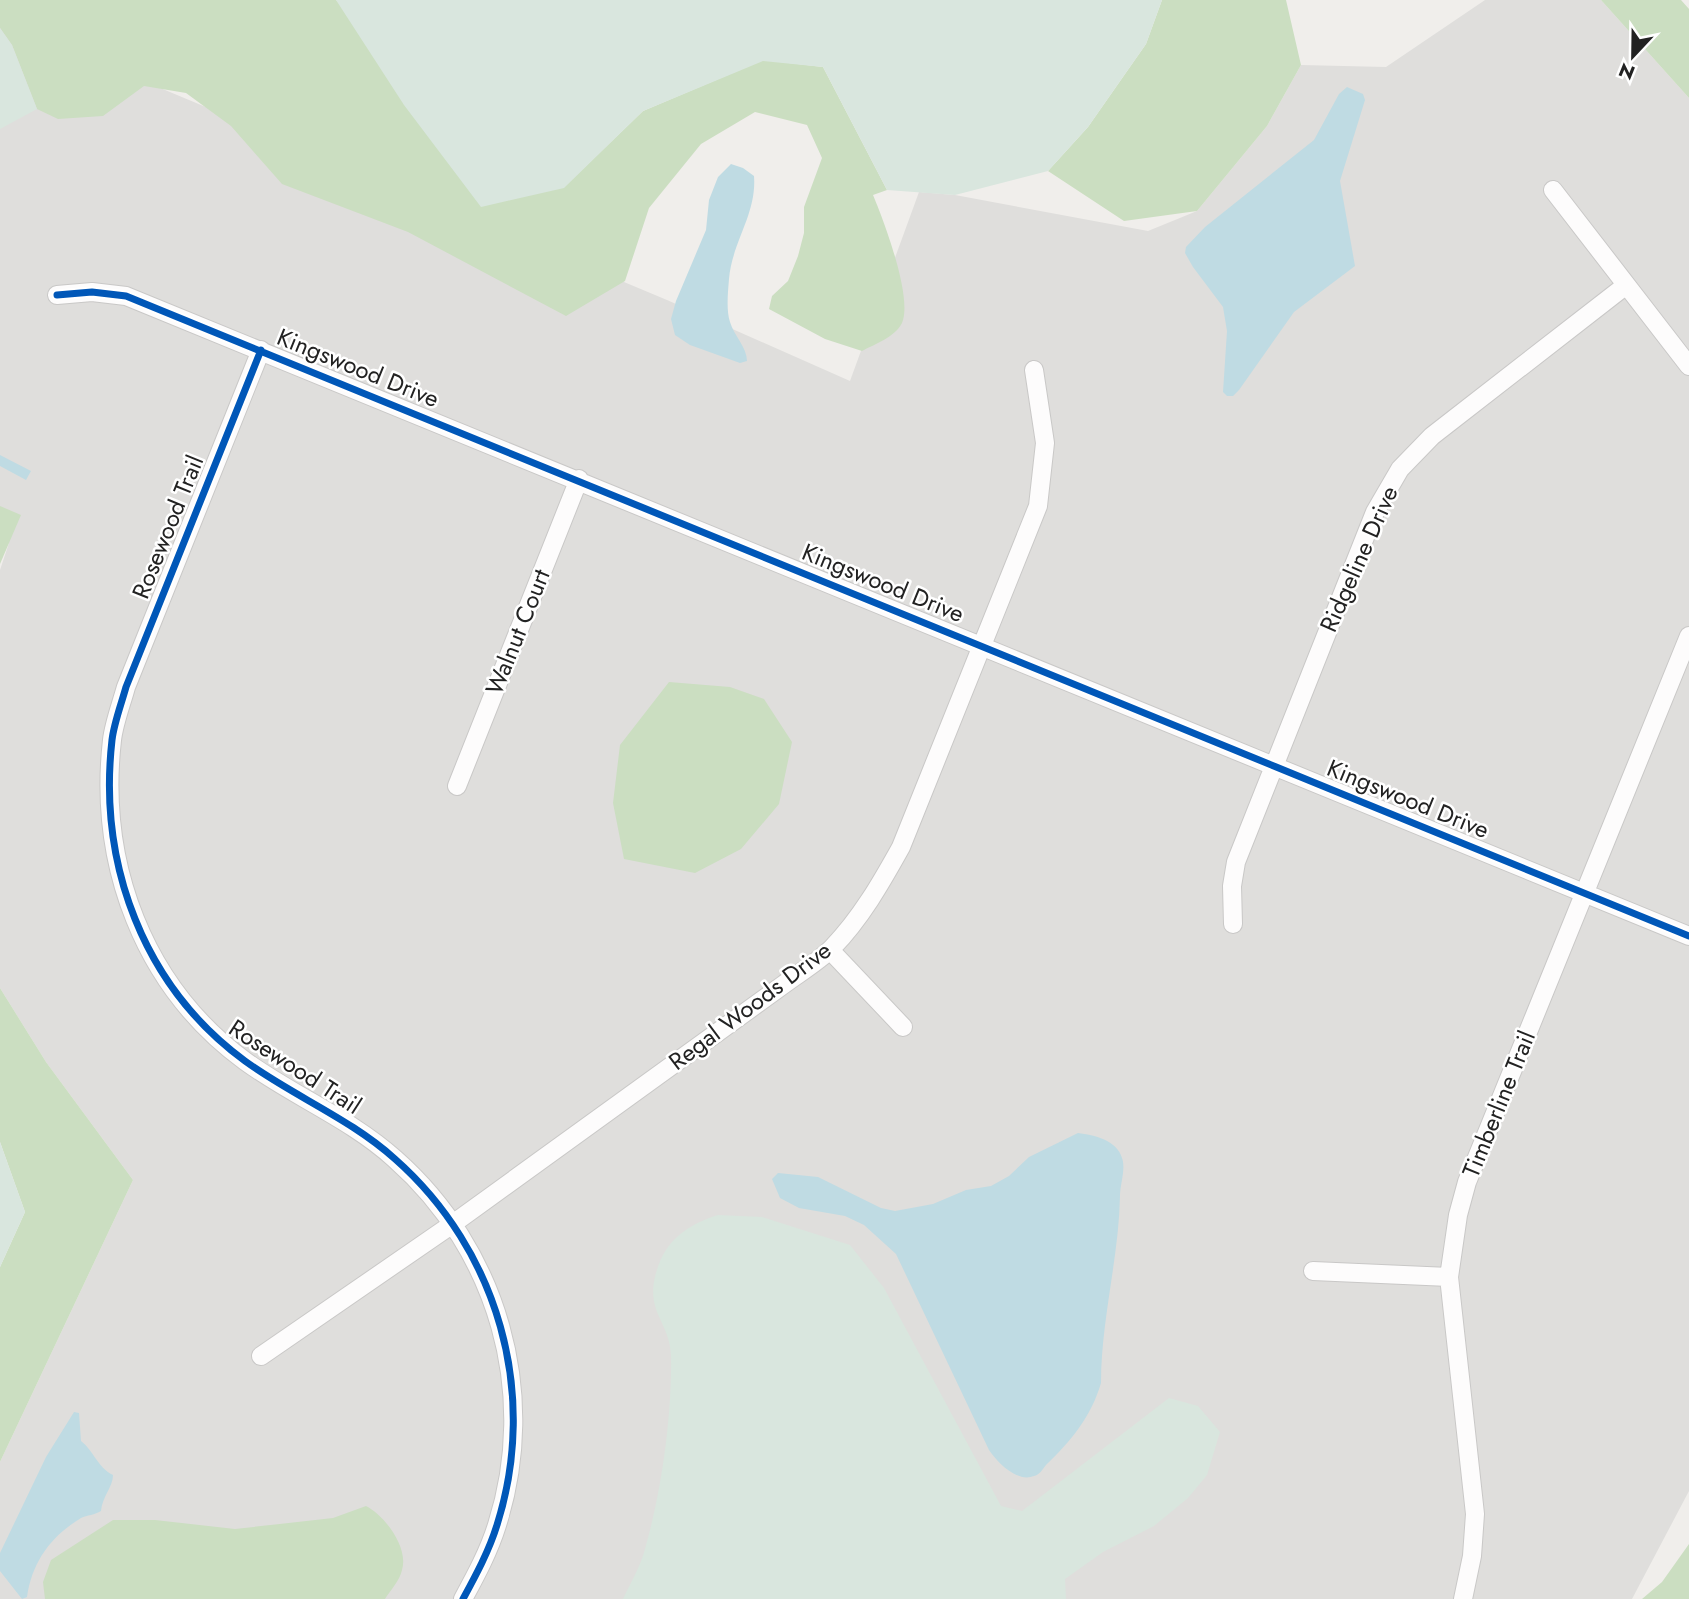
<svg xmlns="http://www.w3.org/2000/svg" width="1689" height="1599" viewBox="0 0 1689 1599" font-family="Jost,sans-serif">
  <rect width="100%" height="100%" fill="#f0eeeb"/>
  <path fill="#dfdedc" d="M1485 0H1601L1689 98V1491L1632 1599H0V1462L133 1180 46 1062 0 988V570L9 543 0 513V21L667 300 850 381 919 192 955 195 1148 231 1197 211 1267 126 1301 65 1386 67Z"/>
  <path fill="#cbdec1" d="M0 0H336L563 188 643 111 763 60 823 67 887 190 873 195C884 221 913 298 902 323 895 337 875 344 862 351L825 339 769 309 772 296 788 281 798 256 804 233V207L822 158 807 125 755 112 701 144 649 208 625 281 566 316 408 232 282 184 231 126 186 93 144 86 103 116 58 119 37 109 12 45 0 28Z
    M1162 0H1286L1301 65 1267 126 1197 211 1124 221 1048 171 1088 127 1146 44Z
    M1601 0H1681L1689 9V98Z
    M0 506 21 515 0 564Z
    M669 682 730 687 764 699 792 742 779 804 741 849 695 873 624 859 613 803 620 745Z
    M0 988 46 1062 133 1180 0 1462V1267L25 1212 0 1142Z
    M366 1506C384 1515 409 1547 402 1570 400 1580 390 1591 385 1599H45L43 1582 51 1560 113 1520H155L235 1529 333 1518Z
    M1689 1544V1599H1642L1662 1582Z"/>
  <path fill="#d9e6de" d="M336 0H1162L1146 44 1088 127 1048 171 955 195 887 190 823 67 763 61 643 111 564 188 481 207 404 105Z
    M0 28 12 45 37 109 0 129Z
    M0 1142 25 1212 0 1267Z
    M718 1215 762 1217 850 1245 884 1288 1001 1506 1022 1511 1169 1398 1198 1406 1220 1432 1207 1475 1188 1498 1154 1526 1103 1552 1065 1579 1066 1599H623C631 1582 642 1564 646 1545 662 1489 672 1414 671 1356 670 1319 641 1311 659 1264 669 1237 692 1223 718 1215Z"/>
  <path fill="#bfdbe3" d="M1347 87 1363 94 1365 100 1340 181 1355 266 1294 312 1239 390 1233 396H1227L1223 392 1227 331 1223 307 1193 267 1185 253 1186 247 1205 227 1314 140 1339 94Z
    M731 164 743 168 754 176C757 214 732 242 729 279 728 292 726 310 730 322 734 336 747 347 747 361L740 363 690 345 675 335 671 319 676 301 706 230 709 200 718 177Z
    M0 455 31 471 26 480 0 466Z
    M1078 1133C1094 1135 1117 1140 1122 1158 1126 1169 1120 1184 1120 1196 1119 1257 1101 1320 1101 1383 1091 1417 1071 1441 1046 1465 1043 1469 1039 1475 1034 1476 1017 1483 997 1462 989 1450L896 1254 864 1225 845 1216 799 1208 780 1198 772 1179 778 1173 818 1177 881 1208 895 1211 933 1204 966 1190 991 1186 1009 1176 1029 1157Z
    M74 1412 79 1413 81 1441C94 1451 97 1467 113 1475 113 1487 102 1497 101 1511 95 1515 87 1515 81 1518 51 1536 32 1562 27 1597L22 1599 0 1571V1553L46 1457Z"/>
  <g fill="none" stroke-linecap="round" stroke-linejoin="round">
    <defs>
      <path id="street" d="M1553 190 1689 366
        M57 295 92 292 126 296 1689 936
        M261 350 126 687C121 705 114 723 112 740 98 864 143 986 245 1061 293 1096 351 1119 395 1159 498 1250 539 1393 497 1525 489 1551 476 1575 463 1599
        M457 786 579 479
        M1233 924 1232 886 1236 862 1375 512 1400 469 1432 436 1625 286
        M830 950 903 1027
        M1313 1271 1449 1277
        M261 1356 454 1223 783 985C799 973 818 962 832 948 861 918 881 883 901 847L1038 506 1045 443 1034 370
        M1463 1599 1472 1556 1475 1514 1449 1277 1458 1215 1467 1182 1689 636"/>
    </defs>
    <use href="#street" stroke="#c9c8c7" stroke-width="20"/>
    <use href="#street" stroke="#fdfcfc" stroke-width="18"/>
    <defs>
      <path id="cycleway" d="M57 295 92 292 126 296 1689 936
        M261 350 126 687C121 705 114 723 112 740 98 864 143 986 245 1061 293 1096 351 1119 395 1159 498 1250 539 1393 497 1525 489 1551 476 1575 463 1599"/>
    </defs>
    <use href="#cycleway" stroke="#fff" stroke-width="11"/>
    <use href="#cycleway" stroke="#0057b8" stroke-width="7"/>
  </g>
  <g text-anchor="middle" stroke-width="5" stroke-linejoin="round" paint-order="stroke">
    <g font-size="24" fill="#222" stroke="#fff">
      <text transform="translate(358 368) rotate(22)" y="8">Kingswood Drive</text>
      <text transform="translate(168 527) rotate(-68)" y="8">Rosewood Trail</text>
      <text transform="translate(1359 559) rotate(-66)" y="8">Ridgeline Drive</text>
      <text transform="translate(883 583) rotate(22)" y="8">Kingswood Drive</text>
      <text transform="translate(518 632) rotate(-68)" y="8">Walnut Court</text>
      <text transform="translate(1408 799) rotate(22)" y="8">Kingswood Drive</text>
      <text transform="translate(750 1006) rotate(-37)" y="8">Regal Woods Drive</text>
      <text transform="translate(295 1067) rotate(33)" y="8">Rosewood Trail</text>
      <text transform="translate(1499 1104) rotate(-68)" y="8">Timberline Trail</text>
    </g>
  </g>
  <g transform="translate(1633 56) rotate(202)" stroke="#ffffff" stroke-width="5" paint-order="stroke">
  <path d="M0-5L12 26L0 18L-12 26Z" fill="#222222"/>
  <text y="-10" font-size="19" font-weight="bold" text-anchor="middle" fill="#222222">N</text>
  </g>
</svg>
